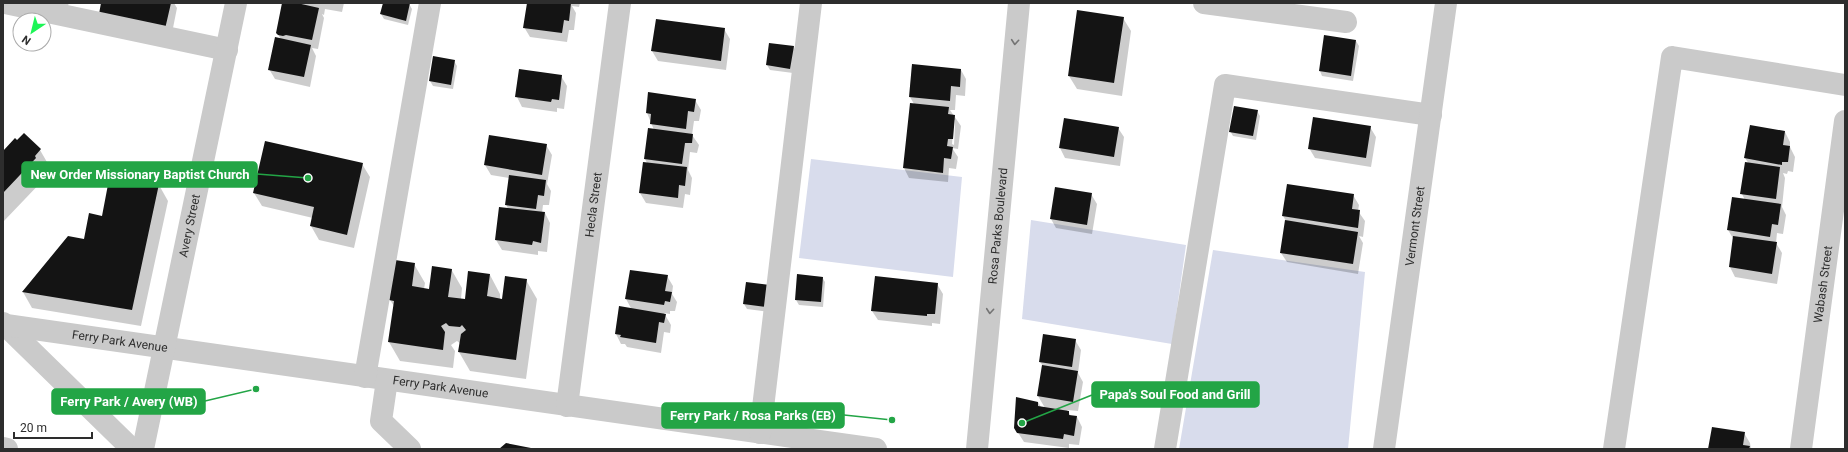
<svg xmlns="http://www.w3.org/2000/svg" width="1848" height="452" viewBox="0 0 1848 452" font-family="Roboto,sans-serif">
  <rect width="100%" height="100%" fill="#fff"/>
  <path fill="#d8dcec" d="M811 159 962 177 953 277 799 258Z
    M1031 220 1186 245 1172 344 1022 319Z
    M1213 250 1365 272 1348 449H1179Z"/>
  <path fill="#0003" fill-rule="evenodd" d="M44 3H69L67 8Z
    M102 3H174L177 8 171 38Z
    M283 3H344L342 12 325 9 324 15 322 14 324 18 318 49 312 48 316 56 310 87 275 79 269 69 281 40 277 32Z
    M384 3 409 4 412 9 408 25 384 19 381 14Z
    M528 3H580L579 7 572 6 576 13 574 30H569L567 42 530 37 524 27Z
    M1123 18 1131 31 1122 96 1077 89 1069 76Z
    M724 29 730 39 726 70 658 61 652 51Z
    M1356 41 1359 46 1353 81 1322 76 1320 71Z
    M794 47 796 52 793 73 770 70 767 65Z
    M454 61 457 66 453 89 433 86 430 81Z
    M912 65 961 70 966 79 965 96 956 95 955 110H950L961 126 958 149 952 148 958 157 956 169 949 168 948 182 909 178 904 168 914 104 910 97ZM954 120H955V125L954 145 952 144Z
    M520 70 561 76 567 86 564 109 557 108V112L522 107 517 97Z
    M695 100 701 110 699 121H694L692 135 699 145 697 153 690 152 688 170 692 178 690 195 685 194 683 208 646 203 640 193 647 163 645 159 654 130 647 113Z
    M1257 111 1260 116 1256 140 1233 136 1230 131Z
    M1751 126 1785 132 1790 142V147L1795 157 1793 172 1788 171 1787 174 1783 173 1785 178 1782 207 1786 215 1783 234 1777 233 1776 243 1782 253 1777 284 1735 277 1730 267 1734 240 1728 230 1745 200 1742 194 1746 164H1749L1745 158Z
    M1370 127 1376 137 1371 167 1315 158 1309 148Z
    M1118 128 1124 137 1120 166 1065 158 1060 148Z
    M24 135 40 150 51 169 45 175 46 177 3 222V153Z
    M546 145 552 155 547 184 551 191 549 205H543L542 213H545L550 223 547 252 538 251V255L502 250 496 240 508 209 506 204 509 178 491 175 485 165Z
    M362 164 370 177 354 248 319 240 311 226 313 218 262 206 254 193Z
    M159 185 168 201 141 326 32 308 23 292 69 237 85 240 103 217Z
    M1091 194 1097 204 1092 234 1056 228 1051 219Z
    M1353 195 1359 205 1358 211 1365 221 1363 237 1359 236 1363 243 1358 274 1287 262 1281 253 1286 221 1283 216Z
    M414 264 425 283 424 289 430 290 451 269 462 288 461 299 465 300 490 275 500 294V300H502L526 280 537 299 526 379 470 371 459 352 461 344 457 341 451 345 455 351 453 368 400 361 389 342 394 306 390 300Z
    M798 275 822 277 825 282 823 307 799 305 796 300Z
    M667 276 673 286 672 294 677 302 675 311H670V314L664 313 671 325 670 333 664 332 661 353 627 347 625 344H621L616 334 632 310 626 299Z
    M747 283 769 312 747 309 744 304Z
    M937 284 943 294 940 324 932 323V326L878 320 872 311Z
    M1075 340 1081 350 1078 373 1083 382 1078 411 1067 410 1071 416 1077 417 1082 427 1079 445 1069 444V448L1024 442 1015 428 1038 402 1041 407 1045 408 1038 396 1043 366 1040 362Z
    M1744 433 1750 443 1751 449H1709Z"/>
  <path fill="#141414" d="M101 3H171L165 29 99 14Z
    M282 3H297L319 8 312 40 286 35 283 36 278 35 276 33Z
    M383 3H410L406 21 380 14Z
    M527 3H571L569 21 564 20 562 33 523 28Z
    M1077 10 1124 17 1114 83 1068 76Z
    M656 19 725 28 721 61 651 51Z
    M1324 35 1356 40 1351 76 1319 71Z
    M275 37 311 45 304 77 268 70Z
    M769 43 794 46 790 69 766 65Z
    M433 56 455 60 451 85 429 81Z
    M912 64 961 69 960 87 951 86 950 101 909 97Z
    M519 69 562 75 559 100 552 99 551 102 515 97Z
    M648 92 696 99 694 112 688 111 686 129 650 124 651 114 646 113Z
    M910 103 949 107 948 114 955 115 953 139H948L947 146 953 147 951 159 944 158 943 173 903 168Z
    M1234 106 1258 110 1253 136 1229 132Z
    M1313 117 1371 126 1366 158 1308 149Z
    M1064 118 1119 127 1114 157 1059 148Z
    M1750 125 1785 131 1783 145 1790 146 1788 162H1782V165L1744 158Z
    M648 128 693 134 692 143H685L682 164 644 159Z
    M24 133 41 149 35 156 36 158 3 193V151L15 138 17 140Z
    M489 135 547 144 542 175 484 165Z
    M265 141 363 163 347 235 310 226 314 207 253 193Z
    M643 162 687 167 685 186 679 185 678 198 639 193Z
    M1745 162 1780 167 1776 199 1740 194Z
    M110 174 159 184 132 310 22 292 68 236 84 239 89 213 102 216Z
    M509 175 546 180 544 196 538 195 536 209 505 205Z
    M1287 184 1354 194 1352 209 1360 210 1358 228 1282 216Z
    M1055 187 1092 193 1087 225 1050 219Z
    M1732 197 1781 204 1778 225 1772 224 1770 237 1727 230Z
    M499 207 545 212 541 243 533 241 532 245 495 240Z
    M1285 220 1358 232 1353 264 1280 253Z
    M1733 236 1777 242 1772 274 1729 267Z
    M395 260 415 263 412 286 429 289 432 266 452 269 448 297 465 299 468 271 490 274 487 296 502 299 505 276 527 279 516 360 458 352 461 334 466 330 462 325 460 327 449 326 446 323 441 326 445 332 443 350 388 342 394 301 389 300Z
    M630 270 668 275 665 291 672 292 670 302 665 301 664 305 625 299Z
    M797 274 823 277 821 302 795 300Z
    M875 276 938 283 935 314H927V316L871 311Z
    M746 282 770 285 767 307 743 304Z
    M619 306 666 314 664 323 659 322 656 343 620 337 621 335 615 334Z
    M1043 334 1076 339 1072 367 1039 362Z
    M1042 365 1078 371 1073 402 1037 396Z
    M1016 397 1038 402V406L1069 411V415L1077 416 1074 436 1064 434 1063 439 1017 433 1014 428Z
    M1712 427 1745 432 1743 445 1750 446 1749 449H1708Z
    M506 443 531 448V449H499Z"/>
  <g fill="none" stroke-linecap="round" stroke-linejoin="round">
    <g stroke="#cacaca" stroke-width="22">
      <path d="M5 3 227 50"/>
      <path d="M1204 3 1346 22"/>
      <path d="M3 323 132 449"/>
      <path id="s1" d="M6 325 876 449"/>
      <path d="M365 377 430 3"/>
      <path d="M387 380 381 421 410 449"/>
      <path id="s2" d="M567 406 620 3"/>
      <path d="M760 433 811 3"/>
      <path d="M3 448 7 449"/>
      <path id="s3" d="M143 449 236 3"/>
      <path id="s4" d="M977 449 1019 3"/>
      <path d="M1165 449 1225 85 1431 115"/>
      <path id="s5" d="M1384 449 1446 3"/>
      <path d="M1614 449 1672 57 1845 85"/>
      <path id="s6" d="M1801 449 1845 121"/>
    </g>
  </g>
  <defs><path id="oneway-chevron" d="M-2-3.5L2.5 0L-2 3.5" fill="none" stroke-width="1.6" stroke-linecap="round" stroke-linejoin="round"/></defs>
  <g stroke="#747474">
    <use href="#oneway-chevron" transform="translate(1015 42) rotate(95)"/>
    <use href="#oneway-chevron" transform="translate(990 311) rotate(95)"/>
  </g>
  <g text-anchor="middle" stroke-width="4" stroke-linejoin="round" paint-order="stroke">
    <g font-size="12" fill="#2d2d2d" stroke="#fff">
      <text dy="4" stroke="none"><textPath href="#s2" startOffset="203">Hecla Street</textPath></text>
      <text dy="4" stroke="none"><textPath href="#s3" startOffset="228">Avery Street</textPath></text>
      <text dy="4" stroke="none"><textPath href="#s4" startOffset="224">Rosa Parks Boulevard</textPath></text>
      <text dy="4" stroke="none"><textPath href="#s5" startOffset="225">Vermont Street</textPath></text>
      <text dy="4" stroke="none"><textPath href="#s6" startOffset="166">Wabash Street</textPath></text>
      <text dy="4" stroke="none"><textPath href="#s1" startOffset="115">Ferry Park Avenue</textPath></text>
      <text dy="4" stroke="none"><textPath href="#s1" startOffset="439">Ferry Park Avenue</textPath></text>
    </g>
  </g>
  <path fill="none" stroke="#23a546" stroke-width="1.5" d="M308 178L257 174M1022 423L1092 395M256 389L205 401M892 420L844 415"/>
  <g fill="#23a546" stroke="#fff" stroke-width="1.5">
    <circle cx="308" cy="178" r="4"/>
    <circle cx="1022" cy="423" r="4"/>
    <circle cx="256" cy="389" r="4"/>
    <circle cx="892" cy="420" r="4"/>
  </g>
  <g fill="#23a546" stroke="#23a546" stroke-width="1.5">
    <rect x="22" y="162" width="235" height="25" rx="4"/>
    <rect x="1092" y="382" width="167" height="25" rx="4"/>
    <rect x="52" y="389" width="153" height="25" rx="4"/>
    <rect x="662" y="403" width="182" height="25" rx="4"/>
  </g>
  <g font-size="13" text-anchor="middle" font-weight="bold" fill="#fff">
    <text x="140" y="179">New Order Missionary Baptist Church</text>
    <text x="1175" y="399">Papa's Soul Food and Grill</text>
    <text x="129" y="406">Ferry Park / Avery (WB)</text>
    <text x="753" y="420">Ferry Park / Rosa Parks (EB)</text>
  </g>
  <rect width="1848" height="452" fill="none" stroke="#2d2d2d" stroke-width="8"/>
  <g transform="translate(32 32) rotate(215)"><circle r="19" fill="#ffffff" stroke="#ababab"/>
  <path d="M0-3L7 15L0 10L-7 15Z" fill="#1df556"/>
  <text y="-6" font-size="11" font-weight="bold" text-anchor="middle" fill="#2d2d2d">N</text>
  </g>
  <path d="M14 432v6h78v-6" fill="none" stroke="#2d2d2d" stroke-width="2"/>
  <text x="20" y="432" font-size="12" fill="#2d2d2d" stroke="#ffffff" stroke-width="3" paint-order="stroke">20 m</text>
</svg>
